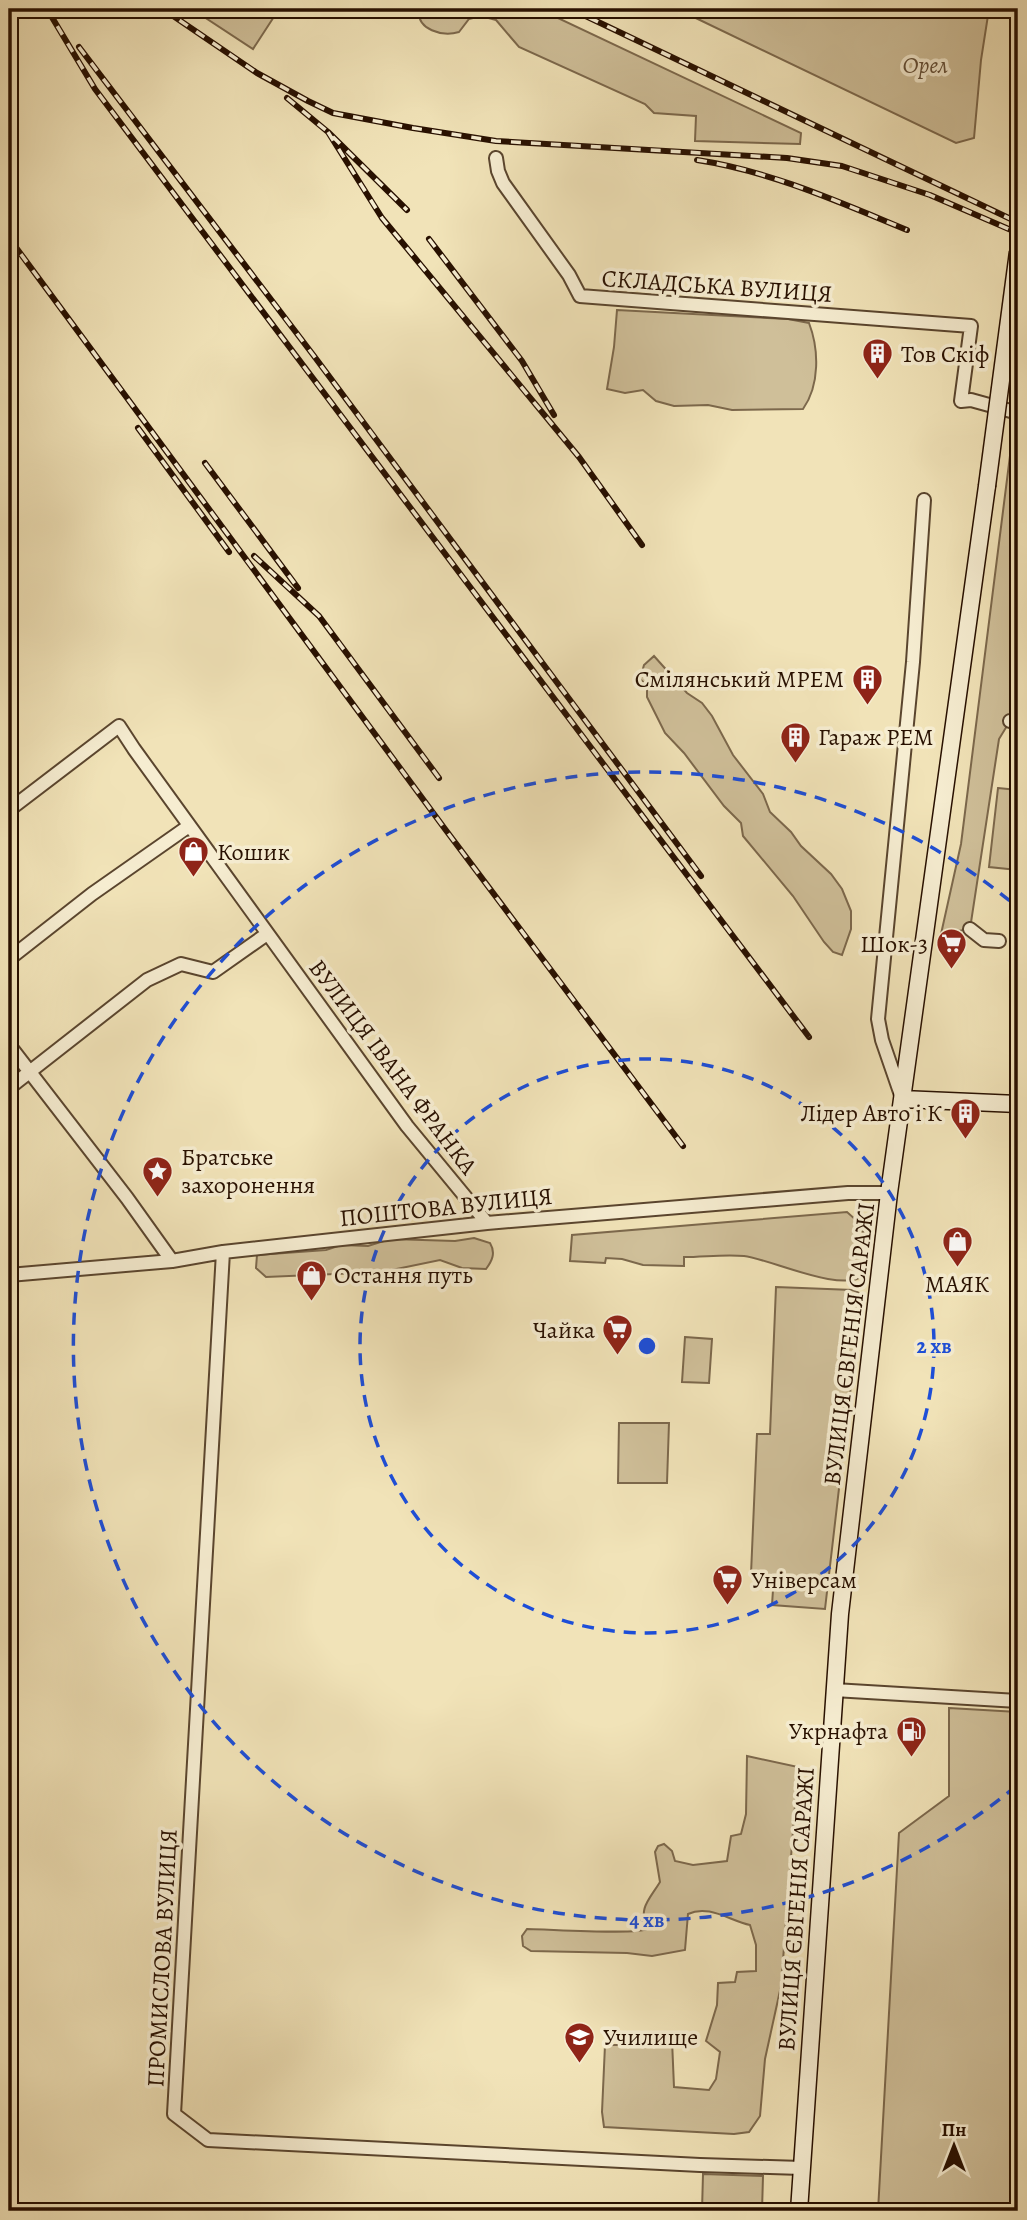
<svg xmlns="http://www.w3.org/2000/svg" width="1027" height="2220" viewBox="0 0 1027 2220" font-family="Alegreya,serif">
  <rect width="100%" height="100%" fill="#f1e3b8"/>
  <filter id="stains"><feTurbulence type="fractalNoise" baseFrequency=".00286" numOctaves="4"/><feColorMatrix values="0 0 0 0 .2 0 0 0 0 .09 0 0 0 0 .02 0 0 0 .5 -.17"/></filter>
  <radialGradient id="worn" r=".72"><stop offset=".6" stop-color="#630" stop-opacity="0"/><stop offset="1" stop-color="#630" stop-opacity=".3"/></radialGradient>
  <path fill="#cfbf99" stroke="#7c684c" stroke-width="2" d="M192 9H279L253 49Z
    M419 9H539L801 133 800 144 695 141 696 116 654 113 645 104 519 47 496 20 481 16 469 19 459 32C443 37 416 30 419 9Z
    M677 9H989L981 60 974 138 956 143Z
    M617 310 788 319 809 323C819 349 820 385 803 409L732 410 708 405 674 406 656 401 643 390 625 393 607 389 614 347Z
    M1018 422V667L1010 721 999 739 970 929 941 934 961 844 1014 424Z
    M654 656 687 693 702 703 712 716 733 755 763 794 770 812 791 832 801 846 831 874 842 889 851 911V929L842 955 833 952 824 942 793 896 743 836 741 823 724 806 684 753 665 733 647 697V686L640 679 644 665Z
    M998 788 1018 790V870L989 867Z
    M847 1212C872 1232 866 1247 864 1275 843 1294 770 1259 744 1256 725 1254 704 1257 684 1257V1266L643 1265 622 1259 606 1258 605 1263 570 1261 572 1235Z
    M474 1238 490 1243C496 1253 492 1261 486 1269L462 1268 440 1260 382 1272 266 1277 256 1268 257 1255 326 1250 341 1245 368 1246 390 1239 455 1241Z
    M776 1287 853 1290 859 1293 861 1299 825 1609 772 1605 774 1575 751 1574 757 1434H770Z
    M685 1337 712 1339 709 1383 682 1382Z
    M619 1423H669L667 1483H618Z
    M949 1708 1018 1712V2211H878L899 1833 949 1796Z
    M747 1756 798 1767 781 1986 765 2059 760 2116 749 2132 734 2134 604 2127 602 2112 605 2045H631L640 2040H672L674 2087 709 2090 716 2079 720 2052 706 2041 717 2005 718 1983 735 1982 737 1972 756 1971V1945L750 1925C730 1921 709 1904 688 1914L685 1950 652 1956 627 1953 531 1951 523 1946 522 1936 527 1929C546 1929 638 1935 647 1929 638 1908 649 1900 660 1882L655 1852 658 1846 664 1844 672 1851 675 1861 693 1865 727 1861 731 1836 741 1834 746 1814Z
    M703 2174 763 2176 762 2211H702Z"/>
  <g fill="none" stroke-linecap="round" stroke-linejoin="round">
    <defs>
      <path id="minor" d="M496 158 498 171 503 183 569 275 580 296 971 326 961 401 971 400 1018 413
        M1010 721 1018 722
        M9 810 119 726 134 749 407 1126 487 1223
        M970 929 984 940 999 941
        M9 959 92 894 189 826
        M9 1045 127 1198 172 1261
        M9 1088 147 980 181 964 213 972 267 934
        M901 1095 882 1040 878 1019 913 662 924 500
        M223 1252 174 2114 208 2140 700 2165 802 2168
        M9 1275 172 1261 223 1252 487 1223 848 1193H889
        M834 1690 1018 1701"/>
      <path id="secondary" d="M902 1099 1018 1104
        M799 2211 840 1614 889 1193 987 486"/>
    </defs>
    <use href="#minor" stroke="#5a452e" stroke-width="16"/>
    <use href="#secondary" stroke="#281000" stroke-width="19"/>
    <use href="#minor" stroke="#f6edd1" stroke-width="12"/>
    <use href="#secondary" stroke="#f6edd1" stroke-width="16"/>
    <defs>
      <path id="rail" d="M47 9 95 89 809 1037
        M163 9 257 73 308 101 333 113 413 128 496 141 787 158 842 166 930 195 1018 233
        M571 9 1015 221
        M79 47 314 356 701 876
        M287 98 328 132 407 210
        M328 132 382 218 579 457 642 545
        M697 160C770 171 839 202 907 230
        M9 238 445 829 683 1146
        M429 239 522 361 554 415
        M138 428 229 552
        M205 463 298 588
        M254 556 319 616 439 778"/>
    </defs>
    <use href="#rail" stroke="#281000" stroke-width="6"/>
    <use href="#rail" stroke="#f6edd1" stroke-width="3.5" stroke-dasharray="10" stroke-linecap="butt"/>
    <defs>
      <path id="secondary-bridge" d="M987 486 1018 252"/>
    </defs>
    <use href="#secondary-bridge" stroke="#281000" stroke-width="19" stroke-linecap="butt"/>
    <use href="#secondary-bridge" stroke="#f6edd1" stroke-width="16"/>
  </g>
  <g fill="none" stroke="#1d4ed8" stroke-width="3.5" stroke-dasharray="12 9">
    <circle cx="647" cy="1346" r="287"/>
    <path d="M1016 1786A574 574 0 1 1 1016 906"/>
  </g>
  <defs>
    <symbol id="building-pin" viewBox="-11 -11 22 30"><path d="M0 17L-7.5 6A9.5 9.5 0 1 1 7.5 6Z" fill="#8f2418" stroke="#f6edd1"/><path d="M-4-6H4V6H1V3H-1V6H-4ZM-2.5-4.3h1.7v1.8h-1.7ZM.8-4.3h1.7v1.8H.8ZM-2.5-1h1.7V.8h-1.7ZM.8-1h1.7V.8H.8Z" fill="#fff"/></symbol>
    <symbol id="shop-pin" viewBox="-11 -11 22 30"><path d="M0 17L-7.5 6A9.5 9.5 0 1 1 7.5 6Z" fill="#8f2418" stroke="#f6edd1"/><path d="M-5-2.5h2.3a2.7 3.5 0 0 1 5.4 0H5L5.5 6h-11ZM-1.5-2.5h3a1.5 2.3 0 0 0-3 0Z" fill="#fff"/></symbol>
    <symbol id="supermarket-pin" viewBox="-11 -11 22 30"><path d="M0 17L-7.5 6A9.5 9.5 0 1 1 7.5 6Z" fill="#8f2418" stroke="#f6edd1"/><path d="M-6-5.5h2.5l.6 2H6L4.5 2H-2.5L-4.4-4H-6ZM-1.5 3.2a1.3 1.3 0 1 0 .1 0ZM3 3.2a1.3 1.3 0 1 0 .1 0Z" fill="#fff"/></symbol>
    <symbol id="sight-pin" viewBox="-11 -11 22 30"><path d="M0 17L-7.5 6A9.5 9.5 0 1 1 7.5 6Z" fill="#8f2418" stroke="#f6edd1"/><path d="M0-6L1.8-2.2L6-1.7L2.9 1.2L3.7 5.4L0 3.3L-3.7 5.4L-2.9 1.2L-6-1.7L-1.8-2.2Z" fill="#fff"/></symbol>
    <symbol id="fuel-pin" viewBox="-11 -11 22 30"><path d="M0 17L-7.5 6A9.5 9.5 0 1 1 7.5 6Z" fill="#8f2418" stroke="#f6edd1"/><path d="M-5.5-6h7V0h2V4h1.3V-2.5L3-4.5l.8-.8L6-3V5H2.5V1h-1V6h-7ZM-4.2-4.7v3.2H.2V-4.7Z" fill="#fff"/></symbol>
    <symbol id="school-pin" viewBox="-11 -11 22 30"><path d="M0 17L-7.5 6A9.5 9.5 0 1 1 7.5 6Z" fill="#8f2418" stroke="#f6edd1"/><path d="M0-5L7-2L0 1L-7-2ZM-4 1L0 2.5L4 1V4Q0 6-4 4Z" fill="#fff"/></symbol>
  </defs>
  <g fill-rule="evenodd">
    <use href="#building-pin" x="860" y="336" width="35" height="47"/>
    <use href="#building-pin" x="850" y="662" width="35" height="47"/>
    <use href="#building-pin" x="778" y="720" width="35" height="47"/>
    <use href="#shop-pin" x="176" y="834" width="35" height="47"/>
    <use href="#supermarket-pin" x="934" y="926" width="35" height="47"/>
    <use href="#building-pin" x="948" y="1096" width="35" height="47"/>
    <use href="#sight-pin" x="140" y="1154" width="35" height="47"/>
    <use href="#shop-pin" x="940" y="1224" width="35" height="47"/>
    <use href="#shop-pin" x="294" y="1258" width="35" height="47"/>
    <use href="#supermarket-pin" x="600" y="1312" width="35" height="47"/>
    <use href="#supermarket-pin" x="710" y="1562" width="35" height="47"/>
    <use href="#fuel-pin" x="894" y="1714" width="35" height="47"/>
    <use href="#school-pin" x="562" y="2020" width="35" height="47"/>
  </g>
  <g text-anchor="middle" stroke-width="7" stroke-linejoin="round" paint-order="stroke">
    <g font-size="24" font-style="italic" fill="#624d36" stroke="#f6edd1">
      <text x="925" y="73">Орел</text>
    </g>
    <g font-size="24" fill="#281000" stroke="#f6edd1">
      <text transform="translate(717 286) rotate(4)" y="8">СКЛАДСЬКА ВУЛИЦЯ</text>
      <text transform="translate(393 1067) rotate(53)" y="8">ВУЛИЦЯ ІВАНА ФРАНКА</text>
      <text transform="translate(446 1207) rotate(-6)" y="8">ПОШТОВА ВУЛИЦЯ</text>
      <text transform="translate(849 1344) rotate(-83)" y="8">ВУЛИЦЯ ЄВГЕНІЯ САРАЖІ</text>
      <text transform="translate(796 1909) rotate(-86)" y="8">ВУЛИЦЯ ЄВГЕНІЯ САРАЖІ</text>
      <text transform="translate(162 1958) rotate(-87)" y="8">ПРОМИСЛОВА ВУЛИЦЯ</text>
    </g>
    <g font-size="24" fill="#281000" stroke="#f6edd1" text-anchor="start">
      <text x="901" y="362">Тов Скіф</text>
      <text x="844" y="687" text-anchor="end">Смілянський МРЕМ</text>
      <text x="818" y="745">Гараж РЕМ</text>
      <text x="217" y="860">Кошик</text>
      <text x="928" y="952" text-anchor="end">Шок-3</text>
      <text x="942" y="1121" text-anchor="end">Лідер Авто і К</text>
      <text x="181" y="1165">Братське<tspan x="181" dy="28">захоронення</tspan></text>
      <text x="334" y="1283">Остання путь</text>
      <text x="957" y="1292" text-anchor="middle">МАЯК</text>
      <text x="595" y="1338" text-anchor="end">Чайка</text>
      <text x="751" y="1588">Універсам</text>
      <text x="888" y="1739" text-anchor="end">Укрнафта</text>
      <text x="603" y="2045">Училище</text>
    </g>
  </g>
  <circle cx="647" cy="1346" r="10" fill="#1d4ed8" stroke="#f6edd1" stroke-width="3.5"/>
  <g font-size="21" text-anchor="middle" font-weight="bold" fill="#1d4ed8" stroke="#f6edd1" stroke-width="7" stroke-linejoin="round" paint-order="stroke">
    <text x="934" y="1353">2 хв</text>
    <text x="647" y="1927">4 хв</text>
  </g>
  <rect width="1027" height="2220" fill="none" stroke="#f1e3b8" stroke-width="35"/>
  <rect x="10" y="10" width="1006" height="2199" fill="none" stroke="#281000" stroke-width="3.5"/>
  <rect x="18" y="18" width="992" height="2185" fill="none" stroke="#281000" stroke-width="2"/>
  <g transform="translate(954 2146)" stroke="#f6edd1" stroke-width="5" paint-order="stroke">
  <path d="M0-5L12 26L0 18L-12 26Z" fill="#281000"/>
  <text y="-10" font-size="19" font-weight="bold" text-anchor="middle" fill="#281000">Пн</text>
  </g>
  <rect width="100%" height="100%" filter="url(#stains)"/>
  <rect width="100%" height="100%" fill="url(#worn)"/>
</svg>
